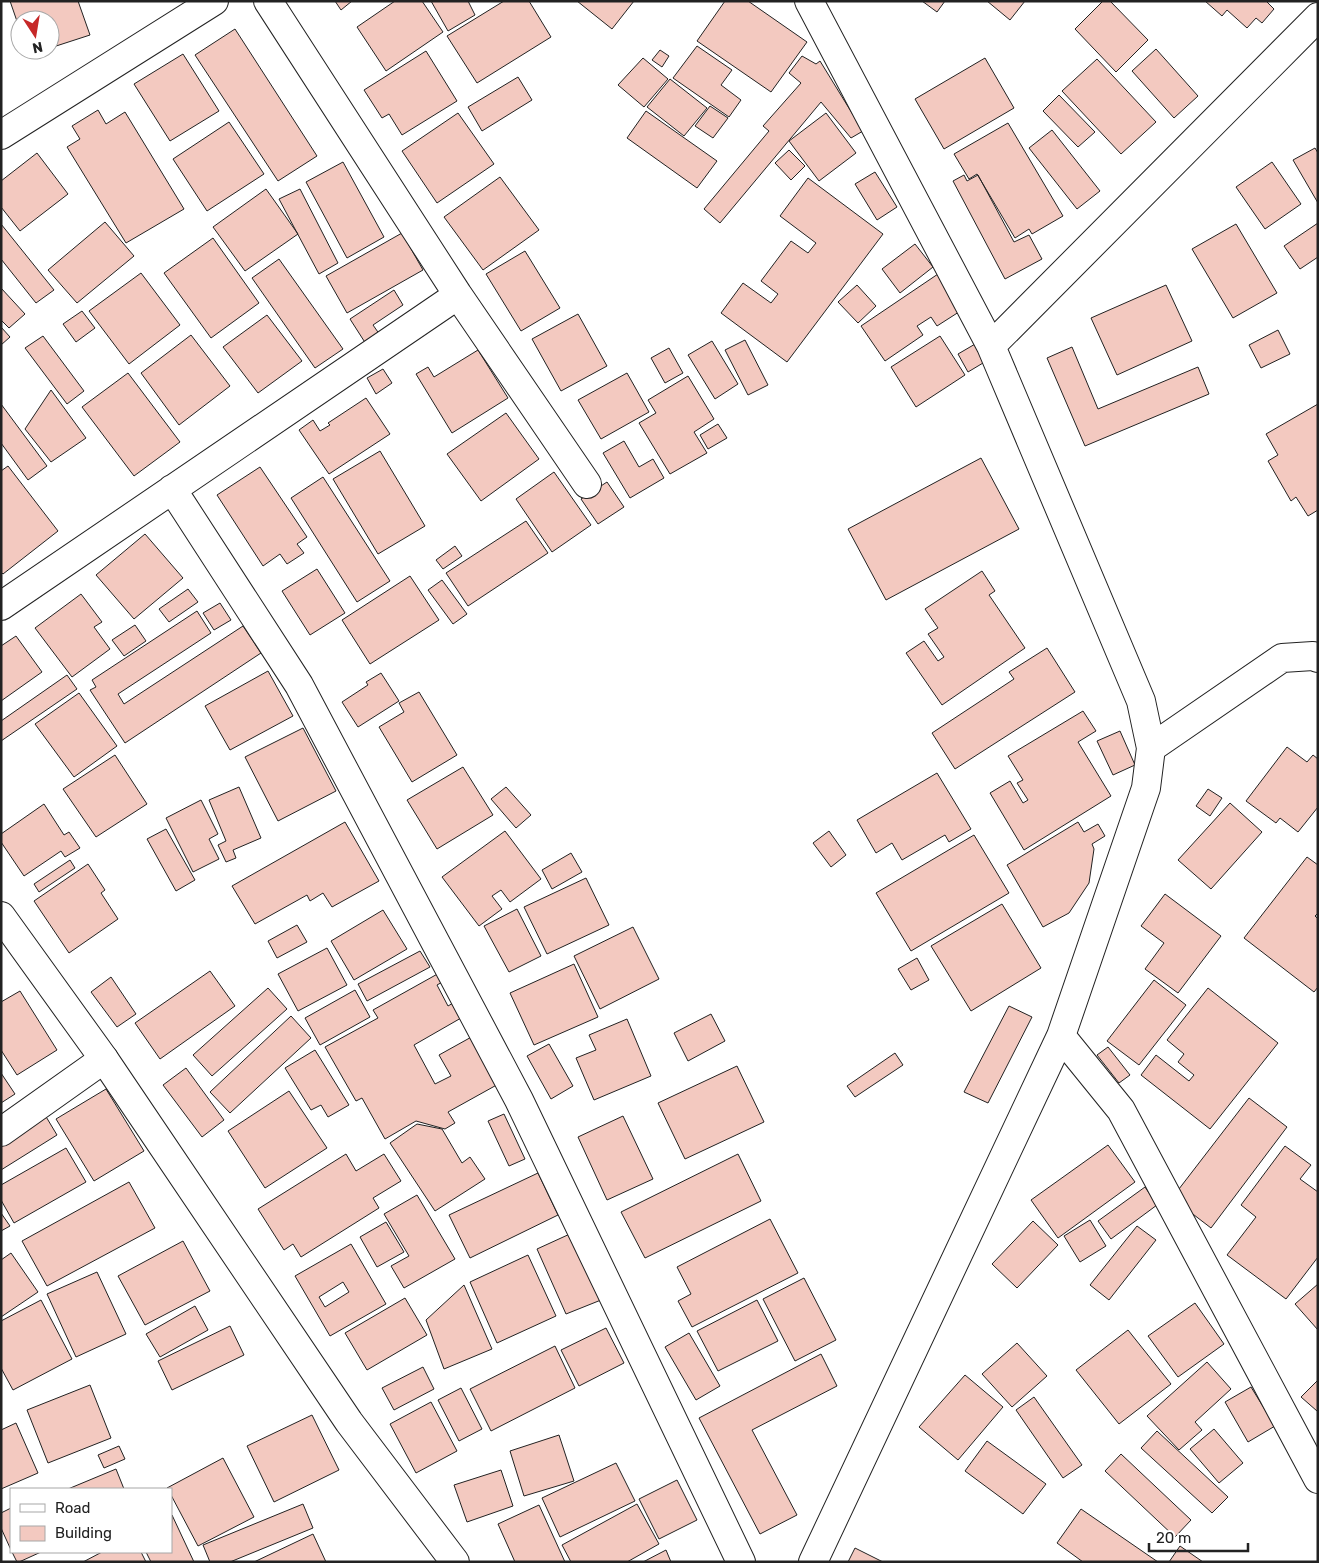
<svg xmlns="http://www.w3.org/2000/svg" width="1319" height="1563" viewBox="0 0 1319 1563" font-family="Rubik,sans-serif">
  <rect width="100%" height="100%" fill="#fff"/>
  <path fill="#f3c9c0" stroke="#222" fill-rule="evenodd" d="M10 1H78L90 35 50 48V20H20V30Z
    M335 1H352L341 10Z
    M395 1H422L443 32 386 71 357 27Z
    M431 1H468L475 15 448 31Z
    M504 1H529L551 37 477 83 447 36Z
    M577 1H634L612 29Z
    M725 1H748L807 42 771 92 697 41Z
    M922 1H945L937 12Z
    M987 1H1025L1010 20Z
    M1103 1H1110L1148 40 1116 72 1075 29Z
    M1205 1H1266L1274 9 1262 23 1256 18 1247 28 1227 10 1222 16Z
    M235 29 317 156 278 181 195 55Z
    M697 46 732 70 721 85 741 100 729 117 673 78Z
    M1156 49 1198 96 1174 118 1132 71Z
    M660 50 669 56 662 67 652 60Z
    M426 51 457 101 402 135 389 114 382 118 364 90Z
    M183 54 219 111 170 141 134 84Z
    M802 56 816 64 820 61 863 131 851 138 821 102 720 223 704 209 769 131 763 126 801 83 789 73Z
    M643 58 668 79 644 107 618 85Z
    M985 58 1014 108 944 149 915 99Z
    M1097 59 1156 122 1121 154 1062 91Z
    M518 77 532 100 482 131 468 107Z
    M670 79 707 108 684 136 647 107Z
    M1059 95 1095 132 1078 147 1043 111Z
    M710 106 728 118 713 138 695 126Z
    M98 110 106 124 125 112 184 209 126 243 67 147 80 139 72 126Z
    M646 111 717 161 697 188 627 138Z
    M458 113 494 164 437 203 402 151Z
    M826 113 856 153 819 181 789 141Z
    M229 122 264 174 207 211 173 159Z
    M1008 123 1063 216 1032 234 1029 229 1015 238 977 174 969 179 954 154Z
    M1052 130 1100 191 1077 209 1029 148Z
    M1315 148 1318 153V203L1293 160Z
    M789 150 805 166 791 180 775 163Z
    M37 153 68 194 20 231 1 207V181Z
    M343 162 384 237 347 258 306 182Z
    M1272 162 1301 204 1265 229 1236 187Z
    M875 172 897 207 877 220 855 184Z
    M964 175 967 181 978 175 1014 242 1029 235 1042 259 1005 279 953 181Z
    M500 177 539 230 483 270 444 217Z
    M808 178 883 234 787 362 721 313 743 283 771 303 778 294 761 281 791 241 808 253 816 243 780 216Z
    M266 189 298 234 245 271 213 227Z
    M300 189 338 263 319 274 279 199Z
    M105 222 134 256 77 303 48 270Z
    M1318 223V257L1300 269 1284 246Z
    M1 224 54 290 36 303 1 259Z
    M1236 224 1277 293 1233 318 1192 249Z
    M402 233 423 270 347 313 326 276Z
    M213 238 259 303 211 338 164 273Z
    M915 244 933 267 900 293 882 269Z
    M525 251 560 308 521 331 486 274Z
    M279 259 343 349 315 368 252 278Z
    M141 273 180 325 129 364 89 311Z
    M938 274 962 310 937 326 931 317 917 326 923 335 885 361 861 326Z
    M857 285 876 306 858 323 838 302Z
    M1166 285 1192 341 1117 375 1091 318Z
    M1 288 25 314 9 328 1 320Z
    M394 290 403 305 373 325 380 335 366 344 350 319Z
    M82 311 95 328 76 342 63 324Z
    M578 314 607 366 561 391 532 339Z
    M267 315 302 361 258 393 223 347Z
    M1 327 10 337 1 345Z
    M1278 330 1290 354 1261 368 1249 345Z
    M191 335 230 386 179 425 141 373Z
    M43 336 84 391 67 404 25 348Z
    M940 336 965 375 916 407 891 367Z
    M745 340 768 385 748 395 725 350Z
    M982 340 993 357 968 372 958 354Z
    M712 341 738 384 715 399 688 355Z
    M1072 347 1098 409 1198 367 1209 394 1085 446 1047 358Z
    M669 348 683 373 665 383 651 358Z
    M478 350 508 398 452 433 416 374 428 367 434 377Z
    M383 369 392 383 376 394 367 378Z
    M128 373 180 442 134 476 82 407Z
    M627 373 649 412 601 439 578 400Z
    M688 376 714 419 694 432 707 453 670 474 639 423 656 413 648 400Z
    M51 390 86 438 51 462 25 429Z
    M366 398 390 434 329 474 299 430 313 420 320 431 330 425 328 423Z
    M1 404 47 466 28 480 1 443Z
    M1318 404V510L1308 516 1296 497 1291 501 1268 461 1278 455 1266 434Z
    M506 413 539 459 481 501 447 454Z
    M718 424 727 438 708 449 700 435Z
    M624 441 639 467 653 459 664 478 630 498 603 453Z
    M380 451 425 526 378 554 333 479Z
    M981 458 1019 529 886 600 848 529Z
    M8 466 58 531 3 574 1 572V471Z
    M260 467 307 537 297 544 304 553 287 564 280 554 263 566 217 495Z
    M554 472 591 525 552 552 516 499Z
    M323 477 390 581 357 602 291 498Z
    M607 482 624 507 598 524 581 499Z
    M526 521 548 553 468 606 446 573Z
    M145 534 183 578 134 619 96 575Z
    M455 546 462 556 443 569 436 560Z
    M317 569 345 613 310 635 282 591Z
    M982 571 995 591 989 595 1025 648 942 705 906 653 924 641 938 661 944 657 928 634 938 628 925 609Z
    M410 576 439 620 370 664 342 620Z
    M442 580 467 614 453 624 428 590Z
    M188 589 198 602 169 622 159 609Z
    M81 594 102 622 94 627 110 649 72 677 35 628Z
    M220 603 231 620 214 630 203 613Z
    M197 611 211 633 118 694 124 704 243 626 261 653 125 743 90 690 96 687 92 680Z
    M135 625 146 641 124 656 112 640Z
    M16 636 42 672 1 701V646Z
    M1047 648 1075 692 955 769 932 733 1014 679 1009 672Z
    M268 671 293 716 230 750 205 706Z
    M381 673 399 701 358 727 342 702 368 685 366 682Z
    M67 675 77 689 1 741V721Z
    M419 692 457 755 412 782 379 727 404 712 399 703Z
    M79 693 117 746 74 777 35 724Z
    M1083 711 1096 731 1078 742 1111 796 1024 850 990 793 1010 781 1023 803 1028 800 1017 783 1023 780 1008 756Z
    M303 728 336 791 278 821 245 757Z
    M1120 731 1135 765 1113 775 1097 741Z
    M1287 747 1307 762 1313 755 1318 759V807L1298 832 1280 818 1276 823 1246 801Z
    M115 755 147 804 96 837 63 789Z
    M463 767 493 815 437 849 407 800Z
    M937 773 971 829 949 842 945 835 902 860 892 843 876 853 857 820Z
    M239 787 261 838 233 850 236 858 226 862 218 845 226 841 209 800Z
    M506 787 531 815 516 828 491 799Z
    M1208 789 1222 798 1210 816 1196 806Z
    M201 800 218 834 209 839 219 859 193 872 166 818Z
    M1230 803 1262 832 1211 889 1178 860Z
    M44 804 64 835 69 832 80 848 65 857 61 851 24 876 1 842V834Z
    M345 822 379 881 332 907 323 893 310 901 307 895 255 924 232 886Z
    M1078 822 1084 832 1098 824 1105 836 1092 844 1094 849 1089 883 1069 913 1043 927 1007 865Z
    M166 829 195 880 176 891 147 839Z
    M505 831 541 879 510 902 501 890 492 896 502 909 479 926 442 877Z
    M829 831 846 855 831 867 813 843Z
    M974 835 1009 893 911 951 876 893Z
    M571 853 582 872 552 889 542 870Z
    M1307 857 1318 865V913L1315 916 1318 919V987L1314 992 1244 938Z
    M70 860 75 868 39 892 34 884Z
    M88 864 105 890 101 893 118 919 69 953 34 901Z
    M586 878 609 925 547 954 524 907Z
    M1165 894 1221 936 1178 993 1145 969 1164 943 1141 926Z
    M1002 904 1041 968 971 1011 931 946Z
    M517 909 541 956 509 972 484 926Z
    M383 910 407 949 354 980 331 941Z
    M297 925 307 942 277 958 268 941Z
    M633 927 659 979 600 1009 574 956Z
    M327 948 347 985 298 1011 278 974Z
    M420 951 430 967 367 1001 358 984Z
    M917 958 929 980 911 990 898 969Z
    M574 964 598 1017 534 1045 510 993Z
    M210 971 235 1006 160 1059 135 1023Z
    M441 972 446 980 437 985 448 1006 460 999 468 1014 414 1045 435 1084 451 1076 439 1055 475 1035 502 1082 448 1112 455 1123 445 1129 416 1121 385 1139 362 1098 356 1101 325 1047 378 1018 373 1010Z
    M111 977 136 1014 117 1027 91 992Z
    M1154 980 1186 1005 1139 1065 1107 1041Z
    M268 988 287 1009 212 1076 193 1055Z
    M1208 988 1278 1043 1210 1129 1141 1075 1156 1055 1189 1081 1194 1075 1178 1062 1184 1054 1167 1040Z
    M355 990 370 1017 320 1045 305 1018Z
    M20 991 57 1050 17 1075 1 1050V1002Z
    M1009 1006 1032 1017 988 1103 964 1092Z
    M711 1014 725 1041 688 1061 674 1033Z
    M291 1016 311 1038 230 1113 210 1092Z
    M627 1019 651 1076 594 1100 576 1058 596 1050 589 1035Z
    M549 1044 573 1086 551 1099 527 1056Z
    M1108 1047 1130 1075 1119 1083 1097 1055Z
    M315 1050 349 1105 328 1117 321 1105 311 1110 285 1068Z
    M895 1053 903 1065 855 1097 847 1086Z
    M737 1066 764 1122 685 1159 658 1103Z
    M186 1068 224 1120 202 1137 163 1085Z
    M1 1073 15 1094 1 1103Z
    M106 1089 144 1151 94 1181 56 1119Z
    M289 1091 327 1148 265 1188 228 1131Z
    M1249 1098 1287 1127 1211 1228 1172 1198Z
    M504 1114 525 1159 509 1166 488 1121Z
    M45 1115 57 1135 1 1170V1142Z
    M623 1116 653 1179 607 1200 578 1137Z
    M417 1124 442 1129 462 1163 470 1157 485 1179 435 1211 390 1143Z
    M1108 1145 1135 1182 1058 1238 1031 1200Z
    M1285 1146 1311 1165 1300 1179 1318 1192V1257L1286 1299 1227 1255 1256 1217 1241 1205Z
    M66 1148 86 1182 14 1223 1 1200V1185Z
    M346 1154 356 1171 384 1154 401 1181 373 1198 379 1208 301 1257 293 1244 284 1250 258 1209Z
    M738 1154 761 1201 645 1258 621 1212Z
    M538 1173 558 1215 470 1258 449 1215Z
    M129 1182 155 1228 47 1286 22 1241Z
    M1145 1187 1157 1205 1111 1239 1098 1221Z
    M417 1195 455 1259 404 1288 391 1266 409 1256 384 1214Z
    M1 1213 10 1226 1 1231Z
    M770 1219 798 1273 692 1327 678 1301 691 1294 677 1267Z
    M1090 1220 1106 1246 1080 1262 1064 1236Z
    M1033 1221 1058 1245 1017 1288 992 1264Z
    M386 1222 404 1252 377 1267 360 1237Z
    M1137 1226 1156 1240 1109 1300 1090 1285Z
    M572 1233 601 1300 566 1314 537 1249Z
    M183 1241 210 1291 145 1325 118 1276Z
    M351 1244 386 1304 330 1336 295 1276ZM343 1282 349 1292 325 1307 319 1297Z
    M11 1253 38 1292 1 1317V1260Z
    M528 1255 556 1316 497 1343 470 1282Z
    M97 1272 126 1334 76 1357 47 1294Z
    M804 1278 836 1340 795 1361 763 1299Z
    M1318 1284V1330L1295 1304Z
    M464 1285 492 1349 444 1369 426 1320Z
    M405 1298 427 1335 367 1370 345 1333Z
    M41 1300 72 1359 13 1390 1 1368V1321Z
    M757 1300 778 1341 718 1371 697 1331Z
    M1195 1303 1224 1344 1178 1377 1148 1336Z
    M195 1306 208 1330 160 1357 146 1334Z
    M230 1326 244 1355 172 1390 158 1361Z
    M606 1328 624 1363 579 1386 561 1350Z
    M1128 1330 1171 1384 1119 1424 1076 1370Z
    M689 1333 720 1386 696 1400 665 1347Z
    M1017 1343 1047 1376 1012 1407 982 1374Z
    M555 1346 575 1388 491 1431 470 1389Z
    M821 1354 837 1386 752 1430 797 1515 760 1534 699 1418Z
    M1207 1362 1231 1389 1195 1422 1202 1430 1179 1450 1147 1416Z
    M423 1367 434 1389 394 1410 382 1388Z
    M965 1375 1003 1407 958 1460 919 1427Z
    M1318 1380V1410L1317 1411 1301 1397Z
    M90 1385 111 1438 48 1463 27 1410Z
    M1251 1387 1275 1426 1248 1442 1225 1402Z
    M461 1388 482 1429 459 1441 438 1400Z
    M1034 1397 1082 1465 1063 1478 1016 1410Z
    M431 1402 457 1451 416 1473 390 1424Z
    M312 1415 339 1470 274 1502 247 1446Z
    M16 1423 38 1473 1 1489V1430Z
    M1214 1429 1243 1463 1219 1483 1190 1449Z
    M1157 1431 1228 1497 1212 1513 1141 1448Z
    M559 1435 574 1481 524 1496 510 1451Z
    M987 1441 1046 1484 1023 1514 965 1471Z
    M119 1446 125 1459 104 1468 98 1455Z
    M1121 1454 1191 1520 1175 1537 1105 1471Z
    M223 1458 254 1517 198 1546 171 1495V1489L167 1488Z
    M616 1463 635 1501 560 1537 542 1498Z
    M116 1469 124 1489H68Z
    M501 1470 513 1506 467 1522 454 1485Z
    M677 1480 697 1520 659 1539 639 1499Z
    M303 1504 313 1528 230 1562H210L203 1545Z
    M637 1504 659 1544 627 1562H571L562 1545Z
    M539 1505 565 1562H515L498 1524Z
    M11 1508V1550L1 1528V1513Z
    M1081 1509 1158 1562H1083L1057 1543Z
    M172 1515 194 1562H151L146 1552H171Z
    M313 1534 326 1562H254Z
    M1180 1546 1203 1562H1169Z
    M855 1548 883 1562H848Z
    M666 1550 671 1562H643Z
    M12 1552H41L19 1562H17Z
    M102 1552H141L146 1562H83Z"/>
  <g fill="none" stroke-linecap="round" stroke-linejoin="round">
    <defs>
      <path id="minor" d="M268 1 458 295 587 484
        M809 1 991 346 1141 701 1151 748 1146 788 1061 1036 813 1562
        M1 135 214 1
        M991 346 1318 17
        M172 489 299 685 519 1100 741 1562
        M1 606 458 295
        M1151 748 1282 658 1313 656 1318 658
        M1061 1036 1121 1110 1318 1479
        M1 1132 104 1059"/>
      <path id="tertiary" d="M1 916 104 1059 349 1422 455 1562"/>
    </defs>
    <use href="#minor" stroke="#222" stroke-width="30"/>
    <use href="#tertiary" stroke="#222" stroke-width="30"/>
    <use href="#minor" stroke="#fff" stroke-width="28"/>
    <use href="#tertiary" stroke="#fff" stroke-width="28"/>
  </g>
  <rect width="1319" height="1563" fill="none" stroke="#222222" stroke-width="5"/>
  <rect x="10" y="1488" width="162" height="65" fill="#ffffff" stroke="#a7a7a7"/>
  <rect x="20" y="1504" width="25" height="8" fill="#ffffff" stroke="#a7a7a7"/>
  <text x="55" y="1513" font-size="15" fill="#222222">Road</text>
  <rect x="20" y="1526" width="25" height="15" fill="#f3c9c0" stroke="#a7a7a7"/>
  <text x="55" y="1538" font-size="15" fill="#222222">Building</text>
  <g transform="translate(35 35) rotate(168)"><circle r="24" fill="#ffffff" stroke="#a7a7a7"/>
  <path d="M0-4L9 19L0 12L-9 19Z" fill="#c62828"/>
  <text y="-8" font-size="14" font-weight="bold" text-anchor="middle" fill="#222222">N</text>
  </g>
  <path d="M1149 1543v8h99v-8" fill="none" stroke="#222222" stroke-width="2.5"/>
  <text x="1156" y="1543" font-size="15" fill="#222222" stroke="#ffffff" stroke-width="4" paint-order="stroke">20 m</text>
</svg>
